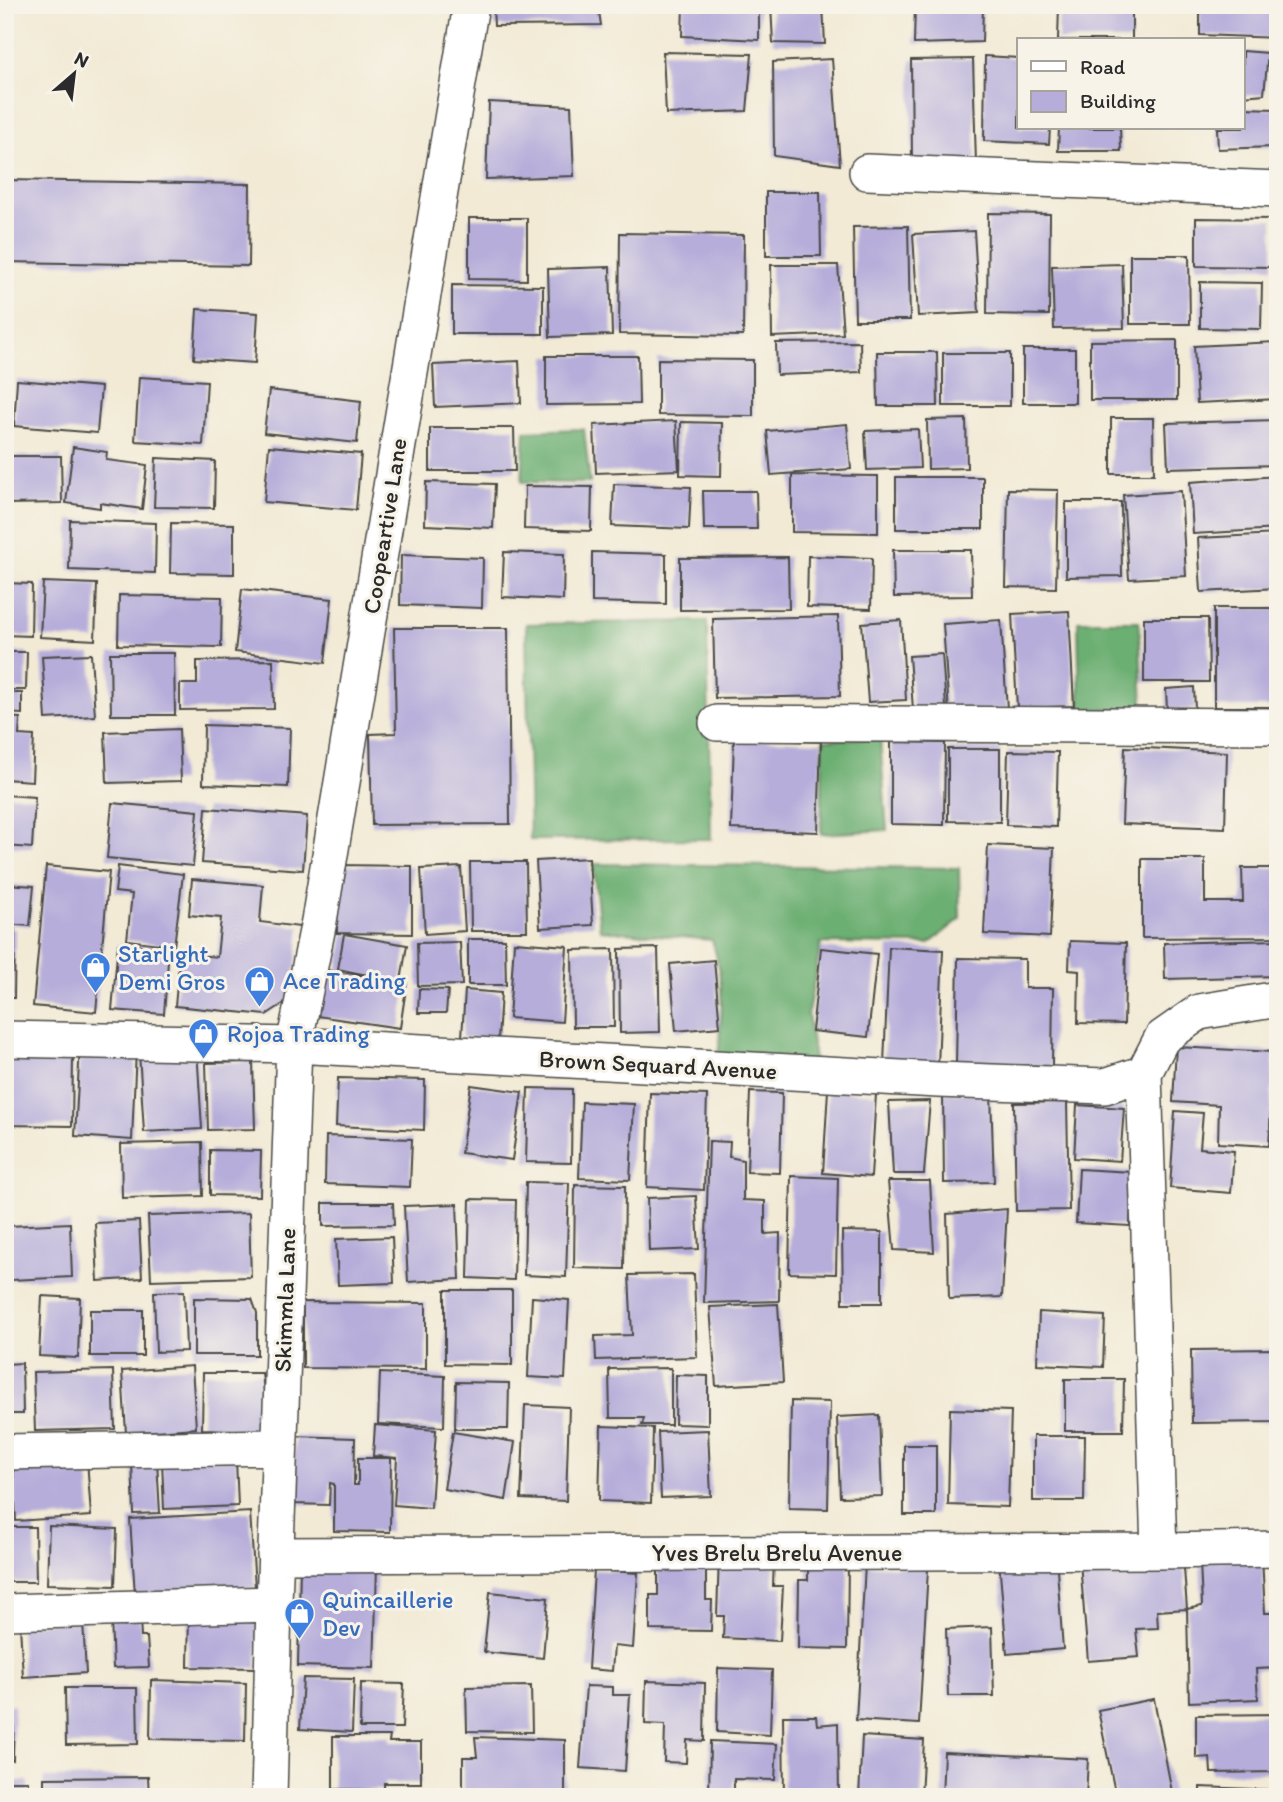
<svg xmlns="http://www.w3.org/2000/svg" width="1283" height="1802" viewBox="0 0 1283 1802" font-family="Itim,sans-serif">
  <rect width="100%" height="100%" fill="#f7f3e8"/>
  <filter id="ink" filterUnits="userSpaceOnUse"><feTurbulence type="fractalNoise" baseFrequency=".0143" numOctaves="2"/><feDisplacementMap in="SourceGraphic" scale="14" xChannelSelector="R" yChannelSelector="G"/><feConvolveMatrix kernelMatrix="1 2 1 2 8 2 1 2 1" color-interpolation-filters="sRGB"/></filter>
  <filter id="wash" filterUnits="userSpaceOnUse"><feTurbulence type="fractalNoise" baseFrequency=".00686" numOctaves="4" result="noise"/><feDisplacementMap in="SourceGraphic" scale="28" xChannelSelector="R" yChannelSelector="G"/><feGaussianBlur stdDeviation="1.57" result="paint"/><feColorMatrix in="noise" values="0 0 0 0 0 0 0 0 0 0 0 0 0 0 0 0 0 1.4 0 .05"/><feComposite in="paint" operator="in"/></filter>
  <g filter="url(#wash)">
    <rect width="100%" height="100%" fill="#f2ead5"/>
    <path fill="#6caf72" stroke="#4c6d4e" stroke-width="2" d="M584 429 590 483 522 482 525 431Z
      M707 621 711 839 530 840 526 624Z
      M1078 621H1139L1143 707 1080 710Z
      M880 738 887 830 821 834 823 740Z
      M593 864 959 868 960 919 929 944 821 943 808 1013 815 1068 717 1065C722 1022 726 983 712 940L600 930Z"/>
    <g id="blocks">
      <path fill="#b6adda" d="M493 5H598L601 25 494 26Z
        M683 5H759V40L682 36Z
        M771 5H823L825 44 773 43Z
        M915 5H983L982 42 914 44Z
        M1059 5H1132V40H1058Z
        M1200 5H1277L1278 38 1200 35Z
        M1243 51 1268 53 1264 94 1243 96Z
        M663 52 752 54 747 111 666 114Z
        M985 56 1019 58V128H1050L1049 144 984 141Z
        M832 59 840 165 774 156 773 62Z
        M973 59 976 164 912 160 911 60Z
        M489 102 571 106 574 176 486 179Z
        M1243 108 1276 109 1274 147 1218 149 1217 128H1243Z
        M1059 128H1120L1121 151H1058Z
        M5 180 250 184 249 266 5 262Z
        M766 192H820L821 256H766Z
        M988 213 1050 214 1049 315 987 314Z
        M469 218H527V280L469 279Z
        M1196 218 1273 219V267L1196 266Z
        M908 226 910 320H855L853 227Z
        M974 231 979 313 918 316 913 234Z
        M620 233 744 235 743 336 619 334Z
        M1130 255H1189L1190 324H1130Z
        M1122 264 1124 328 1054 329 1052 266Z
        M771 265H838L843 334 772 337Z
        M610 267 612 335 550 337 548 269Z
        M1200 282 1262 283 1261 329 1200 328Z
        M452 285 543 286V334H452Z
        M197 309 258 313 255 363 194 359Z
        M1177 340V400H1090V341Z
        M860 342 861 372 777 375 776 343Z
        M1276 342 1278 399 1197 403 1194 346Z
        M1023 349H1075V403H1023Z
        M877 352H937L938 406H878Z
        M943 353H1010V406H943Z
        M546 356H638L639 404 546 405Z
        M658 359 753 360V416L658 415Z
        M519 361 521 403 435 407 433 365Z
        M139 377 207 381 203 445 135 441Z
        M17 380 101 387 97 433 14 426Z
        M269 390 361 401 357 443 264 433Z
        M1111 418H1153L1154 474H1111Z
        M966 419 967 468 928 469 927 420Z
        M1278 420V465L1168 468 1166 423Z
        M676 421 679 470 596 473 594 425Z
        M681 422 722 423 721 476 680 475Z
        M847 424 851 469 771 475 767 431Z
        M430 428H514L515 471H430Z
        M918 429 920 468 867 470 865 431Z
        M269 446 361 454 356 510 264 502Z
        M73 447 107 452 106 460 147 465 142 509 100 503V508L66 503Z
        M5 456H61L62 503 5 504Z
        M156 458 215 461 214 508 154 507Z
        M792 475 878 476V533L792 532Z
        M1278 476V529L1193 534 1190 482Z
        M896 477H983V529H896Z
        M426 482 495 484 493 528 425 525Z
        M614 484 691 487 689 529 612 526Z
        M525 486 592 487 591 531 524 529Z
        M1008 489 1058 490 1056 588 1006 587Z
        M703 491H756L757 529H704Z
        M1181 491 1186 576 1129 579 1123 495Z
        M1066 502H1121L1122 576 1066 577Z
        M70 520 156 523 155 573 69 570Z
        M171 523 234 524V574L170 573Z
        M1278 534V588L1201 592 1198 538Z
        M893 550H971L972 596 894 597Z
        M504 552 564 554 563 600 502 597Z
        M592 552 666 554V604L592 602Z
        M401 555 483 558 482 608 400 605Z
        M808 556 872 558 871 609 807 607Z
        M788 557 789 609 680 610V558Z
        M43 582 97 584 95 640 40 637Z
        M5 583 32 584 31 636 5 635Z
        M242 589 332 599 325 663 235 652Z
        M119 595 222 597 221 647 118 645Z
        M1214 608H1278V707H1214Z
        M1069 611 1074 706 1017 708 1012 614Z
        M838 616 840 696 715 698 713 619Z
        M1144 618H1208L1209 682H1144Z
        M901 620 906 700 868 702 862 623Z
        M1001 620 1007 709 949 713 943 624Z
        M394 628H508L510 824 372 825 370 734 396 733Z
        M5 652H27L26 690H5Z
        M110 653H174L175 715H111Z
        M91 654 95 716 46 719 42 656Z
        M942 654 946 707 913 709 909 656Z
        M273 660 274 709 180 710V684H197V661Z
        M1194 687 1195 709 1167 710 1166 689Z
        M5 693H22V714L5 713Z
        M5 717 20 718 19 735 34 736 32 781 5 779Z
        M204 725 290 728 288 787 203 784Z
        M179 729 181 781 107 783 105 732Z
        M734 739 821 742 818 832 731 829Z
        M891 742 945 743 944 825 891 824Z
        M1125 747 1227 752 1225 828 1122 824Z
        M948 749H1000V822L948 821Z
        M1008 751 1058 752 1056 827 1006 825Z
        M5 795 35 797 32 848 5 846Z
        M112 803 198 811 193 866 107 858Z
        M206 808 307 816 303 870 202 863Z
        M988 845 1054 848 1050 937 984 934Z
        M589 858 593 925 540 928 536 861Z
        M1142 859H1205V902H1243L1242 868H1278V937L1142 938Z
        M470 862H526L527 931H471Z
        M338 865 412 866V934L337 933Z
        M46 866 109 872 96 1012 33 1006Z
        M118 866 183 874 174 946 127 940 132 894 115 892Z
        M461 867 465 931 425 934 421 869Z
        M192 879 263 885 260 922 300 927 292 998 266 1015 175 1006 180 953 217 957 221 918 189 915Z
        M5 884 34 886 30 926 5 924Z
        M5 929H15L14 998H5Z
        M344 934 407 945 401 981 407 982 400 1028 310 1015 317 969 382 978 338 969Z
        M468 939H505L506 985H468Z
        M1278 940V976L1165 979 1164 943Z
        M1070 941 1126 943 1124 1024 1078 1023 1079 971 1069 970Z
        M460 942 462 985 418 986 417 943Z
        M514 942 567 946 562 1022 509 1018Z
        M118 944 169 948 164 1014 112 1010Z
        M889 947 943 950 938 1066 884 1064Z
        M658 948 660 1032 620 1033 619 949Z
        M821 948 877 954 868 1037 812 1031Z
        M613 949 614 1027H573L572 950Z
        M958 958 1025 959V988H1053L1052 1066 956 1064Z
        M714 960 720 1027 676 1031 670 964Z
        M419 989 448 990 446 1013H418Z
        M465 990 501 993 498 1040 462 1037Z
        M80 1046 136 1049 132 1140 75 1136Z
        M1176 1047 1274 1052 1269 1146 1218 1143 1219 1105 1173 1102Z
        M197 1049 202 1129 144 1132 139 1052Z
        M5 1055 73 1056 72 1126 5 1125Z
        M253 1062 255 1129 208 1130 206 1063Z
        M338 1078 425 1080 424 1130 336 1126Z
        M471 1085 522 1092 512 1160 461 1153Z
        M528 1088 572 1089 571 1163 526 1162Z
        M828 1090 876 1094 871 1177 823 1173Z
        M750 1092 782 1093 780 1173 747 1172Z
        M650 1093 707 1095 704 1190 647 1187Z
        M943 1093H991L994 1182 944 1183Z
        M930 1101 924 1174H893L889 1102Z
        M582 1102 634 1104 630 1180 579 1178Z
        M1067 1102 1069 1210 1016 1211 1014 1103Z
        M1077 1105 1124 1108 1120 1161 1074 1158Z
        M1175 1111 1203 1113 1200 1148 1234 1151 1231 1193 1170 1188Z
        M326 1136 412 1139 410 1187 325 1184Z
        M709 1141 730 1142 729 1157 743 1160V1200L765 1201V1234L780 1233 779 1301 704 1303Z
        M202 1142 203 1196 122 1198 121 1144Z
        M210 1150 261 1151 260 1196 210 1195Z
        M1079 1169 1132 1172 1130 1226 1076 1223Z
        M791 1176 838 1178 836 1274 789 1273Z
        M888 1181H930L934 1252 894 1250Z
        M526 1182 569 1183 566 1277 524 1275Z
        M575 1185 625 1186 624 1269 574 1268Z
        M696 1196 699 1249 649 1251 647 1198Z
        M470 1199 516 1200 514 1280 468 1278Z
        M323 1203H393L394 1225 323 1226Z
        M457 1204 460 1279 408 1282 404 1206Z
        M1007 1209 1002 1297 949 1299 947 1214Z
        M249 1213 251 1277 151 1280 148 1216Z
        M139 1221 142 1278 98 1281 95 1223Z
        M70 1223 72 1277 11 1280 9 1226Z
        M842 1231 882 1232V1303H843Z
        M392 1237 394 1283 338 1285 336 1239Z
        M694 1274 697 1357 596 1360 595 1336 632 1335 629 1275Z
        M445 1290H512V1365L445 1364Z
        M184 1291 186 1351 156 1352 154 1292Z
        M42 1296 80 1298 78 1358 39 1356Z
        M532 1297 569 1300 565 1379 528 1377Z
        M194 1298 252 1299 257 1313V1355H194Z
        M303 1302 426 1303V1369L303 1368Z
        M778 1304 783 1382 716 1386 710 1307Z
        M90 1310H143V1356H90Z
        M1039 1312 1105 1316 1103 1367 1037 1364Z
        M1274 1349 1275 1422 1192 1423 1191 1350Z
        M22 1363 23 1414H5V1364Z
        M192 1366 196 1428 126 1433 122 1371Z
        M671 1368V1425H642L644 1418H610L609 1369Z
        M113 1370 115 1429 35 1431 33 1372Z
        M203 1373H262L268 1431 202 1429Z
        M380 1373 445 1376 444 1427 378 1424Z
        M676 1375 708 1376V1425L675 1424Z
        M1065 1379H1124L1123 1431H1065Z
        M456 1382 509 1383 508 1429H455Z
        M791 1401 830 1402 828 1509 789 1508Z
        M525 1405 569 1407 566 1501 521 1499Z
        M950 1409 1011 1411 1008 1507 948 1505Z
        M879 1415 882 1496 840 1497 837 1417Z
        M375 1425 436 1430 431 1508 394 1505 397 1458 373 1456Z
        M601 1426 653 1428 651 1503 599 1501Z
        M708 1430 711 1496 661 1498 658 1432Z
        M453 1432 515 1442 506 1500 444 1489Z
        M295 1436 355 1438 354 1485H358V1458H391L390 1532 334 1531V1484L330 1483 329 1505 293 1504Z
        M1033 1436H1085L1084 1501H1033Z
        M904 1445H936V1515H904Z
        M87 1459 91 1516 16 1521 13 1464Z
        M236 1459 238 1506 164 1509 162 1461Z
        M157 1461 160 1513 134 1514 132 1462Z
        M250 1512 255 1587 135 1595 130 1519Z
        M49 1526 117 1529 115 1586 47 1584Z
        M5 1527H35L36 1582H5Z
        M1183 1555 1187 1609 1202 1606 1200 1561 1262 1557 1265 1613H1278V1668L1256 1669 1258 1699 1189 1702 1187 1609 1157 1611 1158 1628 1136 1629 1139 1657 1088 1661 1080 1562Z
        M719 1556 774 1559 773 1586H783L780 1641 723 1638 724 1616H717Z
        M1056 1556 1063 1649 1007 1654 999 1561Z
        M808 1562 848 1563 847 1649 798 1648 799 1580H808Z
        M658 1563 706 1564V1600H712L711 1631 650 1630V1595H658Z
        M300 1564 377 1566 374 1668 298 1666Z
        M865 1565 928 1569 919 1724 856 1720Z
        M594 1570 638 1573 633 1648 614 1646 612 1671 588 1669Z
        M490 1592 548 1598 543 1658 484 1652Z
        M189 1610 258 1612 257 1668 188 1667Z
        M111 1618H140L141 1637H147L149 1667 113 1668Z
        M83 1621 86 1673 23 1677 20 1625Z
        M992 1627 994 1696H948L946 1629Z
        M718 1668 772 1670 770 1735 717 1732Z
        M303 1678 354 1679 352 1732 300 1729Z
        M151 1680 246 1683 245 1741 150 1739Z
        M646 1681 705 1683 704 1741 687 1740 686 1763 664 1762 665 1725 645 1724Z
        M361 1683 404 1684 402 1728H360Z
        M531 1686 532 1732 467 1731 466 1687Z
        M586 1686 613 1687V1695H630L625 1771 580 1768Z
        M65 1688H137L138 1744 66 1745Z
        M1154 1699 1173 1797H1116L1098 1710Z
        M5 1704 14 1705 13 1760 5 1759Z
        M1278 1714V1772L1211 1773 1210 1757 1196 1758V1715Z
        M783 1716H816L817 1725 838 1723 839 1797H784Z
        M333 1736H390L389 1742H421V1783H384V1790L333 1789Z
        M862 1736 924 1740 921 1797H859Z
        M475 1737 565 1740V1793H463V1757H477Z
        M710 1741 777 1744 775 1780 734 1779V1797H709Z
        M944 1752 1088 1759 1086 1797H942Z
        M148 1777 149 1797H44V1778Z
        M5 1781H28V1797H5Z
        M1200 1787 1278 1790V1797H1200Z"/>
    </g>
  </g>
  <g filter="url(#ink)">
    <use href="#blocks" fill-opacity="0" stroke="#494844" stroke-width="2"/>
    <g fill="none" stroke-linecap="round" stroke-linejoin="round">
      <defs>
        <path id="street" d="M867 172 1278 189
          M717 723 1278 726
          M5 1039 294 1045 938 1080 1105 1086 1144 1073 1162 1038 1199 1012 1278 999
          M1144 1073 1159 1551
          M5 1452 279 1447
          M275 1555 1159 1551 1278 1549
          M5 1612 274 1604
          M269 1797 274 1604 294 1045 319 921 471 5"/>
      </defs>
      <use href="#street" stroke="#494844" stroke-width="38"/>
      <use href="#street" stroke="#fff" stroke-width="35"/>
    </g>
  </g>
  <defs>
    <symbol id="shop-pin" viewBox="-11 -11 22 30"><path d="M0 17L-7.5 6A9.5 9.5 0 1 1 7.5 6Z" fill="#3f7fe0" stroke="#f7f3e8"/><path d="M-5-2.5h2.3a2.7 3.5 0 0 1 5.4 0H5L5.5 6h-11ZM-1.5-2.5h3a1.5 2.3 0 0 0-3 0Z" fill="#fff"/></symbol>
  </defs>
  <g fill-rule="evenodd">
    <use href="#shop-pin" x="78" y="950" width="35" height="47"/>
    <use href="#shop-pin" x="242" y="964" width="35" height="47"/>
    <use href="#shop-pin" x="186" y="1016" width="35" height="47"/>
    <use href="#shop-pin" x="282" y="1596" width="35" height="47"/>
  </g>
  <g text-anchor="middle" stroke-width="6" stroke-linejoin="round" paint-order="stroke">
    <g font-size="24" fill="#2b2b2b" stroke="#f7f3e8">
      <text transform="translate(385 526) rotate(-81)" y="8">Coopeartive Lane</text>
      <text transform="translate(658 1065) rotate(3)" y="8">Brown Sequard Avenue</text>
      <text transform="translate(285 1300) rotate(-88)" y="8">Skimmla Lane</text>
      <text x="777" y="1561">Yves Brelu Brelu Avenue</text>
    </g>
    <g font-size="24" fill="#366cbe" stroke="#f7f3e8" text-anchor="start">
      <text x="118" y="962">Starlight<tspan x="118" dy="28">Demi Gros</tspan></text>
      <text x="283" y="989">Ace Trading</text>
      <text x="227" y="1042">Rojoa Trading</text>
      <text x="322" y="1608">Quincaillerie<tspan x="322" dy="28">Dev</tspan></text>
    </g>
  </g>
  <rect width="1283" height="1802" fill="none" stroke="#f7f3e8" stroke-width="28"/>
  <rect x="1017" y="38" width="228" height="91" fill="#f7f3e8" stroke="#a5a39c" stroke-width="2"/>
  <rect x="1031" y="61" width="35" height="10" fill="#ffffff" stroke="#a5a39c" stroke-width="2"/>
  <text x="1080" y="74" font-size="21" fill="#2b2b2b">Road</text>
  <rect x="1031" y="91" width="35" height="21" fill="#b6adda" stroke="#a5a39c" stroke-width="2"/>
  <text x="1080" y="108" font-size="21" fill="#2b2b2b">Building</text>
  <g transform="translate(74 74) rotate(28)" stroke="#f7f3e8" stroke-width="5" paint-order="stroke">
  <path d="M0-5L12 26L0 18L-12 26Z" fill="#2b2b2b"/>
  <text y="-10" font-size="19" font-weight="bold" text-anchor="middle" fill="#2b2b2b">N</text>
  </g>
</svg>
